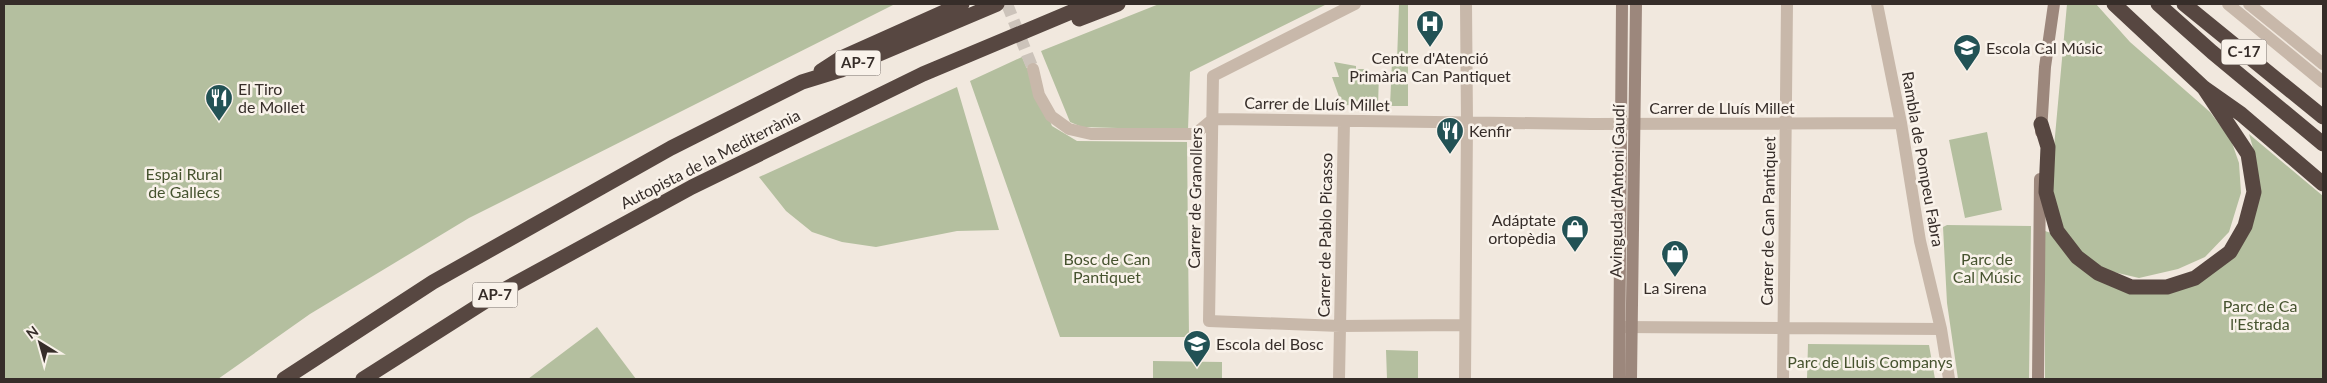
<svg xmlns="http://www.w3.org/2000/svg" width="2327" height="383" viewBox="0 0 2327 383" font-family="Lato,sans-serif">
  <rect width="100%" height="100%" fill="#f1e8de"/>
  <path fill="#b4bf9f" d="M4 4H895L469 218 310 314 218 379H4Z
    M1159 4H1327L1190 72 1188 130 1082 127 1070 122 1041 51Z
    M1399 4H1408V106H1390L1392 61H1397Z
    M2067 4H2096L2130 42 2210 112 2231 140 2239 163 2241 193 2229 232 2205 257 2178 269 2139 278 2105 270 2077 257 2049 202Z
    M1022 57 1052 126 1077 141 1187 142 1189 337H1060L970 81Z
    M1334 62 1356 66V69H1367L1368 72 1379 73 1378 106 1342 105 1332 77H1339Z
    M957 87 999 230 957 231 876 247 842 242 812 232 786 211 759 177Z
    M1987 132 2002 210 1965 218 1949 140Z
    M2249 134 2323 196V379H2045V231L2051 233 2081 269 2116 286 2158 292 2234 255 2255 155Z
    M1947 225 2031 226 2029 379H1958L1947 303 1943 227Z
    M597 327 636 379H528Z
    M1808 344 1929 345 1935 379H1807Z
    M1386 350 1418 351V379H1387Z
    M1153 361 1222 362V379H1153Z"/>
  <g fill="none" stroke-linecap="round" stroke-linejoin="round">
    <path stroke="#ccc3ba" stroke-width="12" stroke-dasharray="12 6" stroke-linecap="butt" d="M1007 4 1033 69"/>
    <path stroke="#c8b8aa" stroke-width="12" d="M1355 4 1213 76 1209 321 1340 326 1465 325
      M1877 4 1901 123 1920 241 1941 329 1949 379
      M2228 4 2323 82
      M2249 4 2323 64
      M1033 69 1039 95 1051 116 1069 129 1091 134H1195L1213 119 1591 124 1901 123
      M1621 327 1941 329
      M1339 379 1344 121
      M1465 379 1467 123 1466 4
      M1783 379 1787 4"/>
    <path stroke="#9c877c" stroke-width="12" d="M2041 132 2045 67 2054 4
      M1619 379 1622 4
      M1631 379 1636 4
      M2038 379 2040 179"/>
    <path stroke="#574741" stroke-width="15" d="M2114 4 2204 88 2241 114 2323 184
      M2158 4 2212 52 2323 144
      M2184 4 2323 117
      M1079 19 1118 4
      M821 71 841 58 962 4
      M2041 124 2048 147 2046 192 2057 231 2077 257 2098 273 2131 287H2167L2195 278 2230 252 2245 226 2254 192 2248 154 2204 88
      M284 379 433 282 671 148 802 82 841 70 997 4
      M363 379 500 292 692 187 923 74 1090 4"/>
  </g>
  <defs>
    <symbol id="hospital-pin" viewBox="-11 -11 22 30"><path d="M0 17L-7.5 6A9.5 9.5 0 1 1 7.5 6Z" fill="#225255" stroke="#f9f2ea"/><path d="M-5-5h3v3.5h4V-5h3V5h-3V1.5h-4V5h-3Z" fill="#fff"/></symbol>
    <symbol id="school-pin" viewBox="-11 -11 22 30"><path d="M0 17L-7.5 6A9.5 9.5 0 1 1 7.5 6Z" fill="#225255" stroke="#f9f2ea"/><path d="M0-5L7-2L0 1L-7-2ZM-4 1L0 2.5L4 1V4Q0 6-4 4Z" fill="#fff"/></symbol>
    <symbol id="restaurant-pin" viewBox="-11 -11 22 30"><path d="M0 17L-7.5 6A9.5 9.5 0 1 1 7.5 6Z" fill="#225255" stroke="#f9f2ea"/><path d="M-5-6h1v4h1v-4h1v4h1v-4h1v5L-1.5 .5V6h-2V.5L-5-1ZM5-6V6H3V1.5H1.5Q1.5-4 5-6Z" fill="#fff"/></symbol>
    <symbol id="shop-pin" viewBox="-11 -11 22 30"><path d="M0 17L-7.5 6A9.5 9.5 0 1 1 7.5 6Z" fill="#225255" stroke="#f9f2ea"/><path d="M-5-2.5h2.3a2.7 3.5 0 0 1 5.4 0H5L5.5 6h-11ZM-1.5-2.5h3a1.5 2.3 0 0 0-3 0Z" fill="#fff"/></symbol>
  </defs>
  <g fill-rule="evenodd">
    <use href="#hospital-pin" x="1414" y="8" width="32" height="43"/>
    <use href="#school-pin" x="1951" y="32" width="32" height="43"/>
    <use href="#restaurant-pin" x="203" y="82" width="32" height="43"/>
    <use href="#restaurant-pin" x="1434" y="115" width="32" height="43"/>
    <use href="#shop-pin" x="1559" y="213" width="32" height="43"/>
    <use href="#shop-pin" x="1659" y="238" width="32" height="43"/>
    <use href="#school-pin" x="1181" y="328" width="32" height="43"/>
  </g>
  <g text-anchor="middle" stroke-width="5" stroke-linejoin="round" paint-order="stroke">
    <g fill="#f9f2ea" stroke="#706863" stroke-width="1">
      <rect x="2221.5" y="39.5" width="45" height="25" rx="4"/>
      <rect x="835.5" y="50.5" width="45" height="25" rx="4"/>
      <rect x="472.5" y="282.5" width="45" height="25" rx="4"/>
    </g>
    <g font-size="15" font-weight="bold" fill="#362d29">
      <text x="2244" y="57">C-17</text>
      <text x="858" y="68">AP-7</text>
      <text x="495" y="300">AP-7</text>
    </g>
    <g font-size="16" fill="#362d29" stroke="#f9f2ea" text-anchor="start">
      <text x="1986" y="54">Escola Cal Músic</text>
      <text x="1430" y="64" text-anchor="middle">Centre d'Atenció<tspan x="1430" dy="18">Primària Can Pantiquet</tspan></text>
      <text x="238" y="95">El Tiro<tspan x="238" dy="18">de Mollet</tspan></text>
      <text x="1469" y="137">Kenfir</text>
      <text x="1556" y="226" text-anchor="end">Adáptate<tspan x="1556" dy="18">ortopèdia</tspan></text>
      <text x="1675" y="294" text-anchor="middle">La Sirena</text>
      <text x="1216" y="350">Escola del Bosc</text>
    </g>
    <g font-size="16" fill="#362d29" stroke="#f9f2ea">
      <text transform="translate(1317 104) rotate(1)" y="6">Carrer de Lluís Millet</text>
      <text x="1722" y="114">Carrer de Lluís Millet</text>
      <text transform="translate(710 159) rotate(-27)" y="6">Autopista de la Mediterrània</text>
      <text transform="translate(1923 159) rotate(80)" y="6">Rambla de Pompeu Fabra</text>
      <text transform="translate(1617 191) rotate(-89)" y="6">Avinguda d'Antoni Gaudí</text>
      <text transform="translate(1195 198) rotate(-89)" y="6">Carrer de Granollers</text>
      <text transform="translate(1768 221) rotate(-89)" y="6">Carrer de Can Pantiquet</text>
      <text transform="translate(1325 235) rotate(-89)" y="6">Carrer de Pablo Picasso</text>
    </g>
    <g font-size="16" fill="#46532f" stroke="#f9f2ea">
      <text x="184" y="180">Espai Rural<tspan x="184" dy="18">de Gallecs</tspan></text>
      <text x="1107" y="265">Bosc de Can<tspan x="1107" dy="18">Pantiquet</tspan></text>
      <text x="1987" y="265">Parc de<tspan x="1987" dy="18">Cal Músic</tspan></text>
      <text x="2260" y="312">Parc de Ca<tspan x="2260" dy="18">l'Estrada</tspan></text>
      <text x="1870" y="368">Parc de Lluis Companys</text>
    </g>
  </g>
  <rect width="2327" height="383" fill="none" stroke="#362d29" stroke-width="10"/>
  <g transform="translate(40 343) rotate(323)" stroke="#f9f2ea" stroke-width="4" paint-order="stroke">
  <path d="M0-4L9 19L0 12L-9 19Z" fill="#362d29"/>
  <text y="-8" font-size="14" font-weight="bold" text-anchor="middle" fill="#362d29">N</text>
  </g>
</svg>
